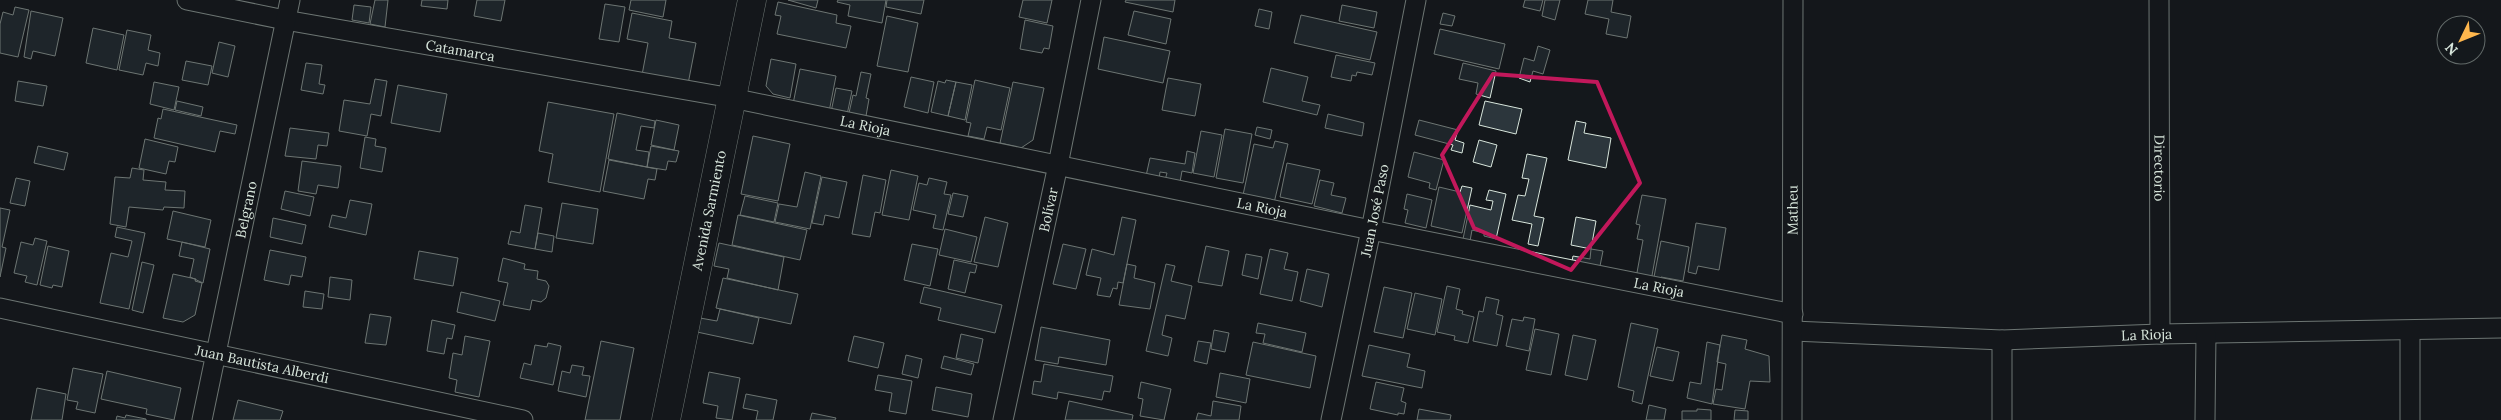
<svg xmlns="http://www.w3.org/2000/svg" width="2501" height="420" viewBox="0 0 2501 420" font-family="Lora,serif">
  <rect width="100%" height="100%" fill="#14181c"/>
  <path fill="#2c363c" stroke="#d8e6dc" d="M375 0H388L385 27 370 24Z
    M422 0H448L447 9 421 6Z
    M477 0H505L501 21 474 16Z
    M631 0H666L663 17 629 10Z
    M788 0H818L816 8Z
    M838 0H886L882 23 848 16 850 5 837 2Z
    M887 0H924L921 14 886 7Z
    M1023 0H1052L1047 23 1019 17Z
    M1126 0H1175L1173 12 1125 2Z
    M1525 0H1543L1540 11 1523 7Z
    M1545 0H1560L1555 20 1542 16Z
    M1588 0H1613L1611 12 1631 16 1627 38 1606 34 1609 19 1585 14Z
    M778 2 837 15 836 23 851 26 846 48 777 34 781 16 775 15Z
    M605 4 625 7 619 42 599 39Z
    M354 5 371 7 369 23 352 20Z
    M1342 5 1377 12 1374 28 1339 21Z
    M15 7 29 10 18 57 0 53V24L3 12 13 15Z
    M1259 9 1272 12 1269 29 1255 26Z
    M31 11 63 18 55 56 33 51 31 59 24 57Z
    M1134 11 1171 19 1166 44 1128 35Z
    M632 13 672 21 669 38 696 43 688 84 642 75 648 43 627 39Z
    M1443 13 1455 16 1452 26 1440 24Z
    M1301 15 1377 32 1370 60 1294 43Z
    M887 16 918 23 908 72 877 66Z
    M1025 20 1053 26 1049 49 1044 48 1042 53 1020 49Z
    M93 28 124 35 117 70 86 63Z
    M1440 29 1505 44 1499 69 1434 54Z
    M127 30 151 35 148 50 160 53 158 66 146 63 143 75 119 70Z
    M1104 37 1170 51 1163 83 1098 69Z
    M219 42 235 46 228 77 212 73Z
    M1538 46 1550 50 1543 74 1533 71 1530 82 1519 78 1524 58 1534 61Z
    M1336 55 1375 63 1372 75 1357 72 1356 76 1352 75 1351 81 1331 77Z
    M771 59 796 64 790 98 773 94 766 86Z
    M186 61 212 66 208 85 182 80Z
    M306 63 322 65 319 84 325 85 323 94 301 90Z
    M1463 63 1496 71 1490 98 1476 94 1478 83 1459 79Z
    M1271 68 1308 77 1302 101 1320 105 1317 115 1263 102Z
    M800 69 836 76 829 112 793 104Z
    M861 72 871 74 866 98 869 99 866 116 849 113 853 95 856 96Z
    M911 77 934 82 928 113 904 107Z
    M1168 78 1201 84 1195 116 1162 110Z
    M375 79 387 81 381 116 371 114 367 136 339 131 344 100 370 104Z
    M946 80 956 82 948 116 931 112 938 81 945 83Z
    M975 80 1010 88 1001 130 987 127 984 139 968 136 971 123 966 122Z
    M18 81 47 86 43 106 15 101Z
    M154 82 179 87 174 110 150 104Z
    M956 82 972 85 965 120 948 116Z
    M1013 82 1044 88 1033 140 1021 148 1000 143Z
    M398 85 447 94 440 132 391 123Z
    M836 88 852 91 847 115 831 112Z
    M177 101 203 107 201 116 175 110Z
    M1485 101 1522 109 1516 134 1479 125Z
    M548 102 614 114 600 192 548 182 553 154 539 151Z
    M163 109 237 125 235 134 220 131 215 152 154 138 158 118 161 119Z
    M617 113 655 121 654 128 641 126 636 150 649 152 647 167 608 159Z
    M1328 114 1364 123 1362 136 1325 128Z
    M656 120 679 125 674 150 651 145Z
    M1419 120 1458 130 1455 140 1464 143 1462 153 1451 150 1453 145 1415 135Z
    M1576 121 1586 123 1584 133 1611 138 1606 168 1568 160Z
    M1257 127 1272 130 1270 139 1255 135Z
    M290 128 329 133 327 146 318 145 316 159 285 156Z
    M1225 129 1252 134 1243 183 1216 178Z
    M1201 131 1222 135 1214 177 1193 173Z
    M753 136 790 144 778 201 741 194Z
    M365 137 376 139 375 146 386 148 382 172 360 168Z
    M145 139 178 147 175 162 169 161 166 174 139 168Z
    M1479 140 1497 145 1491 167 1473 162Z
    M1275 141 1288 144 1274 203 1243 195 1254 144 1273 148Z
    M38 146 68 153 64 170 34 163Z
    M651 146 679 151 676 162 668 161 666 170 647 167Z
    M1187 151 1195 153 1192 173 1182 171 1180 182 1165 180 1167 173 1160 172 1159 179 1146 176 1150 158 1185 164Z
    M1414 152 1444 160 1436 190 1429 188 1430 183 1408 177Z
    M1527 154 1547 158 1534 216 1544 218 1538 246 1528 244 1532 224 1512 220 1518 195 1525 196 1529 179 1522 178Z
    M609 160 657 169 655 180 648 179 644 199 603 191Z
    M302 161 341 166 338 188 318 185 316 194 298 191Z
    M1287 163 1320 170 1312 204 1280 197Z
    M132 168 144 170 143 180 166 182 165 190 185 191 184 208 164 207 163 210 129 207 126 227 110 224 115 177 130 178Z
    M891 170 918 176 909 220 882 215Z
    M805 172 821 176 810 229 775 222 779 204 797 207Z
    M863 175 886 180 880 213 875 212 870 237 852 234Z
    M822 177 847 182 839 218 825 215 823 225 812 223Z
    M16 178 30 181 25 206 10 203Z
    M929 178 947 182 944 194 951 195 943 230 933 228 936 215 913 210 919 183 927 185Z
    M1320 180 1334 183 1331 195 1346 198 1342 213 1314 206Z
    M1462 186 1472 188 1462 233 1431 226 1439 187 1460 192Z
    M1489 190 1506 194 1496 239 1484 236V233L1472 230 1470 241 1463 239 1470 205 1491 210 1493 201 1486 200Z
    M285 191 314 197 310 216 281 209Z
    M953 193 968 196 963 217 948 214Z
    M1407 194 1432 200 1426 228 1405 223 1408 210 1404 209Z
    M1642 195 1666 199 1651 281 1636 278 1643 240 1637 239 1640 225 1636 224Z
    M745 196 778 203 774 222 740 215Z
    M350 200 372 204 366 235 329 227 332 215 346 218Z
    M562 203 598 209 593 244 556 238Z
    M525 205 542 208 535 249 508 244 511 231 520 233Z
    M0 208 10 210 2 247 6 248 0 277Z
    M173 211 211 220 205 247 167 239Z
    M738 215 807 230 800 260 732 245Z
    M985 217 1008 223 998 267 974 262Z
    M1122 217 1136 220 1123 283 1118 282 1117 289 1113 288 1110 297 1097 295 1101 278 1086 275 1092 249 1114 255Z
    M1576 217 1596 221 1591 249 1603 251 1599 271 1571 266 1573 256 1590 259 1591 249 1571 245Z
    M273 218 306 225 302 244 270 237Z
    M1696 223 1726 228 1719 270 1698 266 1696 274 1688 272Z
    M117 227 145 233 129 309 100 303 111 253 128 257 132 241 115 237Z
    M945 229 977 237 971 262 939 255Z
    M538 233 554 236 552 252 535 249Z
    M35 238 47 241 37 285 25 282 27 276 14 273 21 242 33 245Z
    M1661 241 1689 247 1683 281 1661 277 1660 283 1653 282Z
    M182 242 210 249 203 283 190 277 194 259 179 256Z
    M719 243 784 257 778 290 727 278 729 269 714 266Z
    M912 244 938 249 930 286 904 280Z
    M1063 244 1086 249 1076 289 1053 284Z
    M48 246 69 251 62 287 53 285 52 288 40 285Z
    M1206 246 1229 251 1222 286 1198 282Z
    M1270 249 1288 253 1284 269 1298 272 1292 301 1260 294Z
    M270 250 306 257 302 277 291 275 289 285 264 280Z
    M419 251 458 258 453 286 414 279Z
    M1246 254 1262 257 1258 279 1242 275Z
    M503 258 525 264 524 269 538 271 537 279 546 281 549 286 546 298 541 302 532 300 530 310 503 305 508 283 498 281Z
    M954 260 977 265 975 273 970 272 965 293 948 289Z
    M142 262 154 265 143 313 132 310Z
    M1127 264 1136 266 1134 278 1155 283 1150 309 1119 305Z
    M1166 264 1175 266 1171 281 1192 286 1185 319 1166 315 1162 335 1172 338 1168 356 1146 351Z
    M1307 269 1329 274 1322 307 1300 301Z
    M173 274 196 279 195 281 202 283 195 315 183 322 163 318Z
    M330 277 352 280 350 300 328 297Z
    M723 278 798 294 791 324 716 308Z
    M1447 286 1460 289 1456 309 1463 311 1462 314 1474 317 1468 343 1454 340 1455 336 1437 332Z
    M924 287 1002 305 995 333 938 320 941 308 920 303Z
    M1384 287 1412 293 1403 338 1374 332Z
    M305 291 324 294 322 309 303 307Z
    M461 292 500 301 495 321 457 312Z
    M1415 293 1442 299 1435 335 1407 329Z
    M1486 297 1499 300 1496 314 1503 316 1497 346 1473 341 1479 311 1483 312Z
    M720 309 759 318 753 344 697 332 700 318 717 321Z
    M370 314 391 317 386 345 365 343Z
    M1524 317 1535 319 1529 351 1506 346 1512 319 1523 321Z
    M432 320 455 325 452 339 447 338 444 354 427 351Z
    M1258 323 1306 333 1302 352 1263 343 1265 334 1256 333Z
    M1631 323 1658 329 1642 404 1632 401 1634 391 1618 387Z
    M1041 327 1110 340 1106 365 1059 357 1058 364 1035 360Z
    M1535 329 1559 334 1551 375 1526 370Z
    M1214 330 1229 333 1225 352 1211 349Z
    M961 334 983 339 978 363 956 358Z
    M1573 335 1596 340 1587 380 1565 375Z
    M1722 335 1747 340 1745 349 1769 356 1770 382 1750 381 1745 409 1713 404 1716 389 1722 390 1726 364 1717 362Z
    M465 336 490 341 479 397 455 392 457 380 449 378 453 353 462 355Z
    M854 336 884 343 878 368 848 361Z
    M601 341 634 348 620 420H585Z
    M1198 341 1211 343 1207 364 1194 361Z
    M1253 342 1316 356 1310 388 1246 375Z
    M1707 342 1720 345 1712 404 1687 398 1690 382 1701 384Z
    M548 343 561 346 553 385 520 378 524 363 531 365 535 345 547 347Z
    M1369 345 1410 354 1407 367 1425 371 1422 388 1362 376Z
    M1657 347 1679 352 1673 381 1650 376Z
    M906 355 922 359 918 378 902 374Z
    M944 356 974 364 971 375 941 368Z
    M1044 364 1113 376 1110 392 1104 391 1102 400 1058 392 1057 399 1032 394 1034 381 1041 382Z
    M572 365 584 367 582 375 590 376 586 397 558 391 562 371 570 373Z
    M73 368 103 374 95 413 76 409 78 402 67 400Z
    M107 371 181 388 174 420 146 414 147 409 101 399Z
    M709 372 740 378 732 420 716 418 718 406 703 403Z
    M1220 373 1250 379 1246 403 1216 397Z
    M878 375 912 381 906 414 889 411 892 393 875 390Z
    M1141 382 1171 389 1164 420 1140 416 1143 399 1138 398Z
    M1376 382 1404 388 1401 401 1406 403 1404 414 1398 413V415L1370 409Z
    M936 387 972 394 968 417 932 410Z
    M37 388 66 394 62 420H31Z
    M746 394 777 400 773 420H756L758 411 743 408Z
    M238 400 283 411 280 420H233Z
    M1069 401 1133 415 1132 420H1065Z
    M1213 401 1241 406 1239 420H1196L1198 413 1211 416Z
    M1649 405 1666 409 1664 420H1646Z
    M1419 409 1451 415 1450 420H1417Z
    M1697 409 1711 410V420H1682V411H1697Z
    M1735 410 1748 411V420H1734Z
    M812 413 836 418 835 420H810Z
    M126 415 146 419V420H116L117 416 125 418Z"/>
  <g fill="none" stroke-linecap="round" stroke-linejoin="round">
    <defs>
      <g id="street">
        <path id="s1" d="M187 0 285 20 732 98 1371 230 1793 314"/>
        <path id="s2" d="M2159 0 2160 334"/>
        <path id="s3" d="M0 308 523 420"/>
        <path id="s4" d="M1793 331 2002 340 2160 334 2501 328"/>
        <path d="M2410 331V420"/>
        <path d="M2002 340V420"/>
        <path id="s5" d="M202 420 290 0"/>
        <path id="s6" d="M1003 420 1058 165 1091 0"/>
        <path id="s7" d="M1331 420 1371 230 1416 0"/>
        <path id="s8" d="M1792 420 1793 0"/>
        <path d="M2205 420 2206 334"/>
      </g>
      <g id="secondary">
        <path id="s9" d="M666 420 752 0"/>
      </g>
    </defs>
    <use href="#street" stroke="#d8e6dc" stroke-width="21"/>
    <use href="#secondary" stroke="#d8e6dc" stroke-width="29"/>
    <use href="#street" stroke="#14181c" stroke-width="19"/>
    <use href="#secondary" stroke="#14181c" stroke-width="28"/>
  </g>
  <path d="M0 0H2501V420H0ZM1493 74 1597 82 1640 183 1571 270 1474 228 1442 155Z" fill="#14181c" fill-opacity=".55" fill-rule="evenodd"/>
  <path fill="none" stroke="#c2185b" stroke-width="4" stroke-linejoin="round" d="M1493 74 1597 82 1640 183 1571 270 1474 228 1442 155Z"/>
  <g text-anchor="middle" stroke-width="4" stroke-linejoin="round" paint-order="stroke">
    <g font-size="14" fill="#d8e6dc" stroke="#14181c">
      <text dy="5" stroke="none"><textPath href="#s1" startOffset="278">Catamarca</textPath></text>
      <text dy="5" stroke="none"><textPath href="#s1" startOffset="690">La Rioja</textPath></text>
      <text dy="5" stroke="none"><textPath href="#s2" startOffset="168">Directorio</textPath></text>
      <text dy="5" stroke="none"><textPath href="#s1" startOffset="1095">La Rioja</textPath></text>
      <text dy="5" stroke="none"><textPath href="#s5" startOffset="215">Belgrano</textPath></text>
      <text dy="5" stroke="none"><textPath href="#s9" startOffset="214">Avenida Sarmiento</textPath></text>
      <text dy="5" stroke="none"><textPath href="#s6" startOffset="215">Bolívar</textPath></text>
      <text dy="5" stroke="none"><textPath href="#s7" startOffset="214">Juan José Paso</textPath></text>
      <text dy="5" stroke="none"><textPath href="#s8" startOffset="210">Matheu</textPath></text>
      <text dy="5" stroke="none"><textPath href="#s1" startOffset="1500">La Rioja</textPath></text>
      <text dy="5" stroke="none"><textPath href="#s4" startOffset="354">La Rioja</textPath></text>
      <text dy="5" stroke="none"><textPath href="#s3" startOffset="268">Juan Bautista Alberdi</textPath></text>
    </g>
  </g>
  <g transform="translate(2461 40) rotate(227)"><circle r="24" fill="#14181c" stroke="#626a69"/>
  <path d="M0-4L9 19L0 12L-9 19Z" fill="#ffb74d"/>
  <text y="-8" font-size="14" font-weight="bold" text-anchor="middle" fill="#d8e6dc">N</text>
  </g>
</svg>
